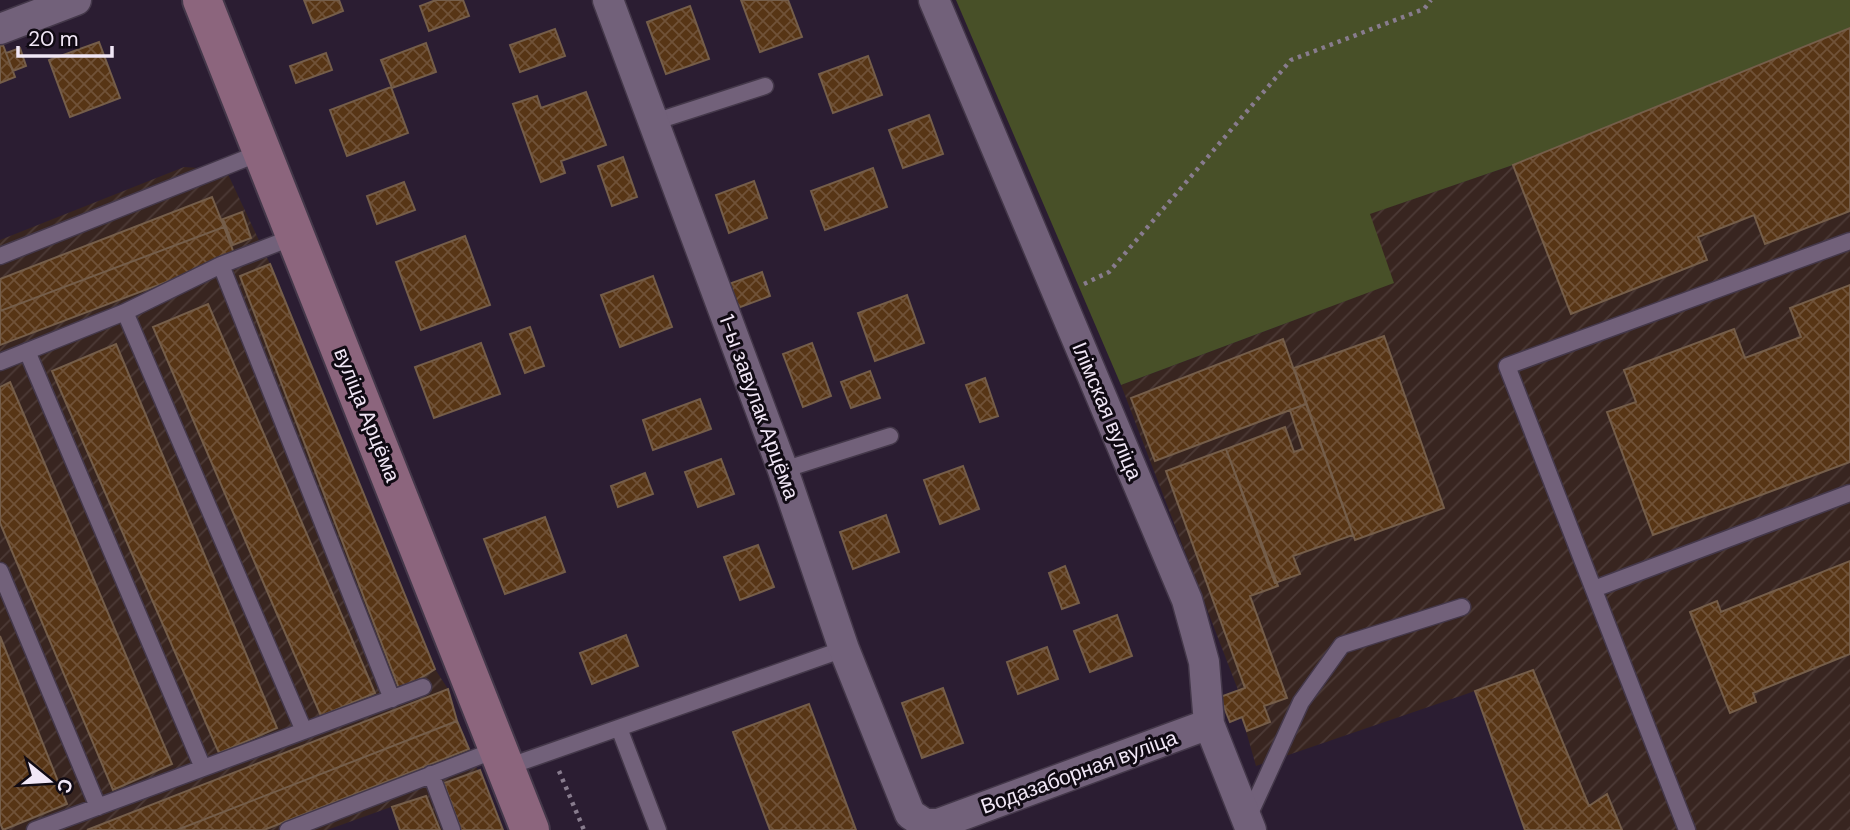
<svg xmlns="http://www.w3.org/2000/svg" width="1850" height="830" viewBox="0 0 1850 830" font-family="'DM Sans',sans-serif">
  <defs>
    <pattern id="industrial-furrows" width="10" height="10" patternUnits="userSpaceOnUse" patternTransform="scale(1.75)"><rect width="10" height="10" fill="#382520"/><path d="M-1 1l2-2M0 10L10 0M9 11l2-2" fill="none" stroke="#4c3a36"/></pattern>
    <pattern id="building-cross-hatch" width="8" height="8" patternUnits="userSpaceOnUse" patternTransform="scale(1.75)"><rect width="8" height="8" fill="#573515"/><path d="M0 0l8 8M0 8l8-8" fill="none" stroke="#705238"/></pattern>
  </defs>
  <rect width="100%" height="100%" fill="#2b1d32"/>
  <path fill="url(#industrial-furrows)" d="M1850 28V830H1525L1475 691 1256 766 1242 717 1230 722 1220 697 1238 690 1121 385 1393 283 1369 214 1513 165Z
    M184 167 226 170 270 264 435 669 448 689 457 721 503 830H400L391 807 327 830H0V240Z"/>
  <path fill="#485028" d="M956 0H1850V28L1513 165 1370 214 1394 283 1121 385Z"/>
  <path fill="url(#building-cross-hatch)" stroke="#755e4a" stroke-width="2" d="M304 0H339L343 11 313 23Z
    M436 0H463L469 16 429 31 420 6Z
    M741 0H788L802 37 760 52Z
    M690 6 709 59 666 74 647 22Z
    M1850 28V211L1765 244 1754 215 1698 237 1707 260 1571 314 1513 165Z
    M555 29 565 56 520 72 510 45Z
    M99 42 120 98 70 117 49 60Z
    M426 43 436 72 392 88 381 60Z
    M3 45 15 77 0 83V46Z
    M20 48 26 66 13 71 6 53Z
    M326 53 332 70 296 83 290 66Z
    M868 56 882 95 833 113 819 74Z
    M391 87 408 133 347 156 330 110Z
    M586 92 606 145 561 161 565 173 541 182 513 104 537 96 541 108Z
    M929 115 943 154 903 168 889 130Z
    M623 157 637 197 612 206 598 166Z
    M873 168 887 207 825 230 811 191Z
    M754 181 767 218 729 233 716 195Z
    M404 182 415 210 377 224 367 196Z
    M212 197 224 227 0 311V279Z
    M242 212 251 238 233 245 223 219Z
    M224 227 235 256 0 345V311Z
    M465 236 490 305 421 330 396 262Z
    M270 264 435 669 400 691 240 276Z
    M762 272 770 296 735 309 726 285Z
    M653 276 672 327 620 347 601 295Z
    M1850 285V462L1653 535 1607 412 1636 402 1624 370 1734 329 1745 358 1801 337 1790 308Z
    M907 295 924 343 875 361 858 313Z
    M208 304 375 693 321 716 153 327Z
    M530 327 544 366 525 373 510 334Z
    M1384 336 1444 508 1355 540 1294 368Z
    M1283 339 1306 404 1155 461 1131 398Z
    M481 343 500 394 434 418 415 367Z
    M812 343 831 396 803 407 783 354Z
    M116 344 277 728 219 753 52 371Z
    M870 371 880 398 851 408 841 382Z
    M985 378 998 416 980 422 966 385Z
    M10 382 172 764 113 790 0 523V387Z
    M700 399 711 429 653 450 643 420Z
    M1306 404 1353 535 1293 556 1300 574 1275 583 1226 449 1285 427 1294 452 1303 449 1290 410Z
    M1226 449 1278 586 1250 596 1287 698 1264 706 1270 722 1247 731 1242 717 1230 722 1220 697 1245 688 1166 471Z
    M721 459 734 494 698 507 685 472Z
    M963 466 979 509 940 524 924 480Z
    M645 473 653 494 618 507 611 486Z
    M886 515 899 552 853 569 840 532Z
    M545 517 565 572 505 594 484 539Z
    M758 545 774 587 740 600 724 557Z
    M1850 561V654L1753 693 1756 702 1730 713 1690 612 1717 601 1721 612Z
    M1065 566 1079 603 1062 609 1049 573Z
    M1117 615 1132 656 1090 672 1074 631Z
    M626 635 638 666 592 684 580 653Z
    M0 636 67 804 3 830 0 823Z
    M1047 647 1058 679 1018 694 1007 662Z
    M1533 670 1589 806 1607 794 1622 830H1525L1475 691Z
    M943 688 963 743 922 758 902 703Z
    M448 689 457 721 177 830H87Z
    M809 704 856 830H770L733 732Z
    M457 721 469 749 264 830H177Z
    M480 770 503 830H461L444 783Z
    M426 796 440 830H400L392 807Z"/>
  <g fill="none" stroke-linecap="round" stroke-linejoin="round">
    <defs>
      <path id="lane" d="M654 122 765 86
        M0 256 262 152
        M221 265 392 699
        M125 312 304 731
        M27 351 203 768
        M0 362 125 312 221 265 296 236
        M783 470 890 436
        M0 571 98 807
        M1594 589 1850 493
        M619 728 658 830
        M507 767 844 649
        M431 774 452 830
        M1247 820 1301 702 1342 645 1462 607
        M35 830 423 687
        M288 830 498 749
        M1687 830 1507 366 1850 241"/>
      <path id="street" d="M608 0 783 470 844 649 910 814 925 824H938L1209 724
        M934 0 1187 600 1204 662 1209 724 1251 830
        M0 29 76 0"/>
      <path id="secondary" d="M202 0 530 830"/>
    </defs>
    <use href="#lane" stroke="#44384a" stroke-width="19"/>
    <use href="#street" stroke="#44384a" stroke-width="33"/>
    <use href="#secondary" stroke="#44384a" stroke-width="42"/>
    <path stroke="#887c8e" stroke-width="4.5" stroke-dasharray="3.5 5" stroke-linecap="butt" d="M1084 284 1109 272 1291 60 1424 9 1431 0
      M559 771 584 830"/>
    <use href="#lane" stroke="#72617a" stroke-width="16"/>
    <use href="#street" stroke="#72617a" stroke-width="30"/>
    <use href="#secondary" stroke="#8c657d" stroke-width="38"/>
  </g>
  <g text-anchor="middle" stroke-width="6" stroke-linejoin="round" paint-order="stroke">
    <g font-size="21" fill="#f1e7f6" stroke="#100a13">
      <text transform="translate(759 407) rotate(70)" y="7">1-ы завулак Арцёма</text>
      <text transform="translate(1107 411) rotate(67)" y="7">Ілімская вуліца</text>
      <text transform="translate(367 415) rotate(68)" y="7">вуліца Арцёма</text>
      <text transform="translate(1079 772) rotate(-20)" y="7">Водазаборная вуліца</text>
    </g>
  </g>
  <g transform="translate(49 781) rotate(108)" stroke="#100a13" stroke-width="5" paint-order="stroke">
  <path d="M0-5L12 26L0 18L-12 26Z" fill="#f1e7f6"/>
  <text y="-10" font-size="19" font-weight="bold" text-anchor="middle" fill="#f1e7f6">С</text>
  </g>
  <path d="M18 46v10h94v-10" fill="none" stroke="#f1e7f6" stroke-width="3.5"/>
  <text x="28" y="46" font-size="21" fill="#f1e7f6" stroke="#100a13" stroke-width="5" paint-order="stroke">20 m</text>
</svg>
